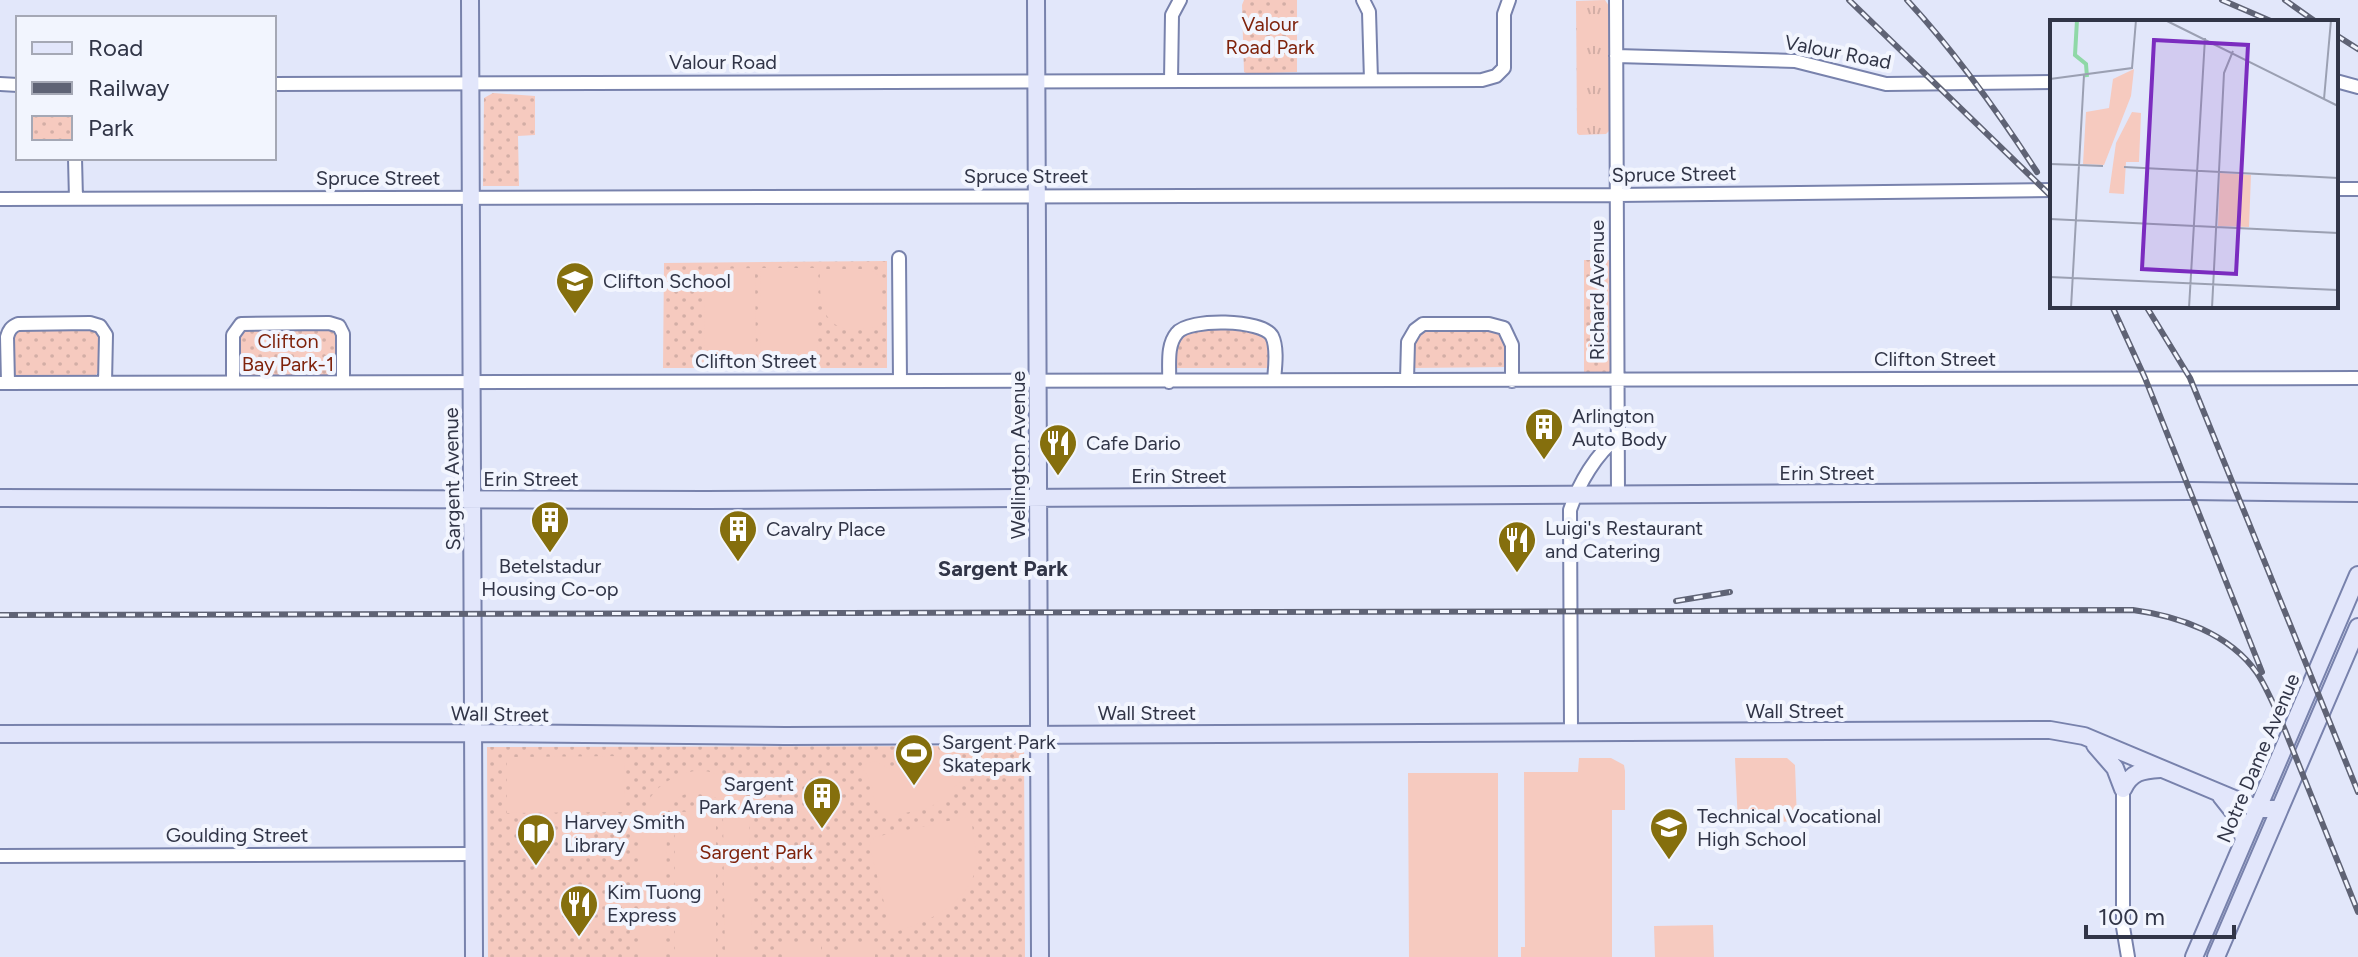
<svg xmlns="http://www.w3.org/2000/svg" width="2358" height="957" viewBox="0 0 2358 957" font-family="Figtree,sans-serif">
  <defs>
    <pattern id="grass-tufts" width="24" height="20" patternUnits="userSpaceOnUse" patternTransform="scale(2)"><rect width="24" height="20" fill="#f6cabf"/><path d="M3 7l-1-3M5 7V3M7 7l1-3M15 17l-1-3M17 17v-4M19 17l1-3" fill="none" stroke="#d3aea6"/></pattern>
    <pattern id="park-dots" width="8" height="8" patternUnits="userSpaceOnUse" patternTransform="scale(2)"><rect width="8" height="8" fill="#f6cabf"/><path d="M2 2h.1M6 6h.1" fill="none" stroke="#d3aea6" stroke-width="1.8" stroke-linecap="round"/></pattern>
  </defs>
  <rect width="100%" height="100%" fill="#e2e7fa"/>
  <path fill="url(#grass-tufts)" d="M1605 0 1609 6 1610 130 1606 134 1579 135 1577 133 1576 1Z"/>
  <path fill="url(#park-dots)" d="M1244 0H1297V72L1248 74 1244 72 1242 5Z
    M493 93 535 96V135L518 136 519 186H483L484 98Z
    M1584 260H1612V374H1584Z
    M887 261V368H663L664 263Z
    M326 327 338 335V367L330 378H243L239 375 238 335 243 330Z
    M23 328 97 330C104 342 105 372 91 379H23L16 377C10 365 10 343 15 331Z
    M1197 328C1217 328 1258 320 1268 343 1271 350 1269 360 1269 368H1174V351L1180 335Z
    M1488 328 1504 336 1507 367 1412 368C1413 351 1411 338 1427 329Z
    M1024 746 1025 957H488L487 747Z"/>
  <path fill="#f6cabf" d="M755 268 756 362 705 363 704 269Z
    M760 268H817L818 361H761Z
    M820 269H870L878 275V326C828 339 818 314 820 269Z
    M932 753 950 757 954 764 963 771 964 779 930 808 895 815 885 816 878 813C872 796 875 782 861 767L862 765 876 761C887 768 895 772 907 769L916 756Z
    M624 756 625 812 507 813V757Z
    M1579 758H1611L1624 765 1625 771V810H1612V957H1521V947H1525L1524 772H1578Z
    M1735 758H1787L1795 765 1797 821 1738 824Z
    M699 770C723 773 741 783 749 806L752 957H725L723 817 716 798C697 786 674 792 667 814L665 957H641V829C643 793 666 776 699 770Z
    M1408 773H1498V957H1409Z
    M716 811V957H675V812Z
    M971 816C972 830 979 860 975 872 963 908 924 923 892 933L869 845 875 837Z
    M1713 925 1714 957H1655L1654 926Z
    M786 943H821V957H786Z
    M840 943H875V957H840Z"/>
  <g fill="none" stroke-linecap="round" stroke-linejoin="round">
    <defs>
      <path id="street" d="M1363 0 1369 12 1371 80
        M1616 0 1618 495
        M1616 56 1795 61 1886 84 2052 82
        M1171 80 1172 15 1180 0
        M2336 81 2358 87
        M0 84 18 85
        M274 84 1482 80 1496 76 1504 68V14L1509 0
        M75 158 76 199
        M2336 189H2358
        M0 199 1617 195 2052 190
        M899 258 900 381
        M1407 380 1408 342 1415 330 1423 324H1489L1504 328 1512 345V381
        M233 382V335L241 324 329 323 339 326 343 334V382
        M1169 382C1170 366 1166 346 1177 333 1189 318 1262 319 1272 336 1278 348 1275 368 1274 380
        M0 383 2358 378
        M8 383 7 337C9 330 11 327 18 324L90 323 100 326 106 335 105 383
        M1571 731 1570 510C1579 483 1596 454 1618 437
        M2123 789V927L2128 957
        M0 856 473 854"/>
      <path id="secondary" d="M470 0 474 957
        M1036 0 1040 957
        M0 498 706 500 2189 491 2358 493
        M0 734 473 733 785 736 2050 730 2084 736 2258 809H2279
        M2095 745 2115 768 2123 789
        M2123 789C2131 772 2142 770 2160 769
        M2221 796 2240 820 2244 841
        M2194 957 2358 575
        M2216 957 2358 627"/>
    </defs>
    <use href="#street" stroke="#7882ac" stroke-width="16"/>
    <use href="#secondary" stroke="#7882ac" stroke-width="20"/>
    <use href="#street" stroke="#fff" stroke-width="12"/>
    <use href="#secondary" stroke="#e2e6fb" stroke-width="16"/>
    <defs>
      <path id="rail" d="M1849 0 2052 197
        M1907 0C1956 53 1998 112 2037 172
        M2222 0 2273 22
        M2285 0 2316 22
        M2336 35 2358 49
        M2112 306 2145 378 2262 672
        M2146 306 2190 378 2358 792
        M1676 601 1730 592
        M0 615 2133 610C2178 616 2229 633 2257 673 2267 688 2274 706 2282 723
        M2278 713 2358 912"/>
    </defs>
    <use href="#rail" stroke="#5f6375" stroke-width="6"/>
    <use href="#rail" stroke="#f2f5fe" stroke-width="3" stroke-dasharray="9" stroke-linecap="butt"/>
  </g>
  <defs>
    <symbol id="school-pin" viewBox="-11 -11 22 30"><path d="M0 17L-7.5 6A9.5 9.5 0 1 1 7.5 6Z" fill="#856f0d" stroke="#f2f5fe"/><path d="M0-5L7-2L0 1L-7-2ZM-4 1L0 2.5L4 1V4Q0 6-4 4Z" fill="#fff"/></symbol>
    <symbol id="building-pin" viewBox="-11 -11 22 30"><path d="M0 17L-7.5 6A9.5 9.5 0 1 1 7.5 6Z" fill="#856f0d" stroke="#f2f5fe"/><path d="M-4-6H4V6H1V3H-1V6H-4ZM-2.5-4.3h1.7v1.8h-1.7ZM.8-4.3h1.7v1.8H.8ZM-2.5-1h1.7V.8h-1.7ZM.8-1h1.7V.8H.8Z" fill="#fff"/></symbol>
    <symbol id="restaurant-pin" viewBox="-11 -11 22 30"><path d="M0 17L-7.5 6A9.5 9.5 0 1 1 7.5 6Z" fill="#856f0d" stroke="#f2f5fe"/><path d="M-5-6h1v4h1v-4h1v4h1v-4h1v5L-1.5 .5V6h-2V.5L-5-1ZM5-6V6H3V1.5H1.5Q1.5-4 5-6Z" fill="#fff"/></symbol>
    <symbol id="stadium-pin" viewBox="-11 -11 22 30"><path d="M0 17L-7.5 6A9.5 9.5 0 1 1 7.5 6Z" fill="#856f0d" stroke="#f2f5fe"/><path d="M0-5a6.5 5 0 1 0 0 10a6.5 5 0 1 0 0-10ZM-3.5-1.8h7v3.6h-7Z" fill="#fff"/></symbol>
    <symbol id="library-pin" viewBox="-11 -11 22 30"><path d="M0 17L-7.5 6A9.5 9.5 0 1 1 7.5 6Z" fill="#856f0d" stroke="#f2f5fe"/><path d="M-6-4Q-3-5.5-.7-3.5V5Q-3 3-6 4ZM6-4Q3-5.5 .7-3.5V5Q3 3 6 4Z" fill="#fff"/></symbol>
  </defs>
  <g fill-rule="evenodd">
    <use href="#school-pin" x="553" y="259" width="44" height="60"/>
    <use href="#building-pin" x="1522" y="405" width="44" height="60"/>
    <use href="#restaurant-pin" x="1036" y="421" width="44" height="60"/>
    <use href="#building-pin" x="528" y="498" width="44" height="60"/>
    <use href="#building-pin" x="716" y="507" width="44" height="60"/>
    <use href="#restaurant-pin" x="1495" y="518" width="44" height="60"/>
    <use href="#stadium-pin" x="892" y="731" width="44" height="60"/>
    <use href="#building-pin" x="800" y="774" width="44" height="60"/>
    <use href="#school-pin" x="1647" y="805" width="44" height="60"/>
    <use href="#library-pin" x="514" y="811" width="44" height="60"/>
    <use href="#restaurant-pin" x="557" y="882" width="44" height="60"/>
  </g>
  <g text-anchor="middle" stroke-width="8" stroke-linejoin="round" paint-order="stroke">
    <g font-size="20" fill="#7f230c" stroke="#f2f5fe">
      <text x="1270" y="31">Valour<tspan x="1270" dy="23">Road Park</tspan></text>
      <text x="288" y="348">Clifton<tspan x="288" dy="23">Bay Park-1</tspan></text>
      <text x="756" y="859">Sargent Park</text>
    </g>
    <g font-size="20" fill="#313547" stroke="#f2f5fe">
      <text transform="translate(1838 52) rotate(11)" y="7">Valour Road</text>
      <text x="723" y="69">Valour Road</text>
      <text transform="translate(1674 174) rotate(-1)" y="7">Spruce Street</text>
      <text x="1026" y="183">Spruce Street</text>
      <text x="378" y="185">Spruce Street</text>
      <text transform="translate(1597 290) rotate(-90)" y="7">Richard Avenue</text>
      <text x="1935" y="366">Clifton Street</text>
      <text x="756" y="368">Clifton Street</text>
      <text transform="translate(1018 455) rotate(-90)" y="7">Wellington Avenue</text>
      <text x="1827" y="480">Erin Street</text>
      <text x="1179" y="483">Erin Street</text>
      <text transform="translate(452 479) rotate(-91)" y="7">Sargent Avenue</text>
      <text x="531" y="486">Erin Street</text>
      <text x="1795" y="718">Wall Street</text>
      <text x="1147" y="720">Wall Street</text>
      <text transform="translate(500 714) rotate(1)" y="7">Wall Street</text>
      <text transform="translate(2258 758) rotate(-67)" y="7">Notre Dame Avenue</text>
      <text x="237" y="842">Goulding Street</text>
    </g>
    <g font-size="20" fill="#313547" stroke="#f2f5fe" text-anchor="start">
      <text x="603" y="288">Clifton School</text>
      <text x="1572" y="423">Arlington<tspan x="1572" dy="23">Auto Body</tspan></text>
      <text x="1086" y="450">Cafe Dario</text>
      <text x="1545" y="535">Luigi's Restaurant<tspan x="1545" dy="23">and Catering</tspan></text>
      <text x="766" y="536">Cavalry Place</text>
      <text x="550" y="573" text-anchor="middle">Betelstadur<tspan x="550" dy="23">Housing Co-op</tspan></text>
      <text x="942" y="749">Sargent Park<tspan x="942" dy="23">Skatepark</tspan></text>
      <text x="794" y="791" text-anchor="end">Sargent<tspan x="794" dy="23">Park Arena</tspan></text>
      <text x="1697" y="823">Technical Vocational<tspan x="1697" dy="23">High School</tspan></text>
      <text x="564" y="829">Harvey Smith<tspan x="564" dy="23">Library</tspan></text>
      <text x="607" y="899">Kim Tuong<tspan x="607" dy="23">Express</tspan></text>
    </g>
    <g font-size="22" font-weight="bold" fill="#313547" stroke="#f2f5fe">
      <text x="1003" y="576">Sargent Park</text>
    </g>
  </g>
  <g transform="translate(2050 20)">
    <rect width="288" height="288" fill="#e2e7fa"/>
    <path d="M84 49 81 76 54 145 33 144 36 92 59 88 63 59ZM82 92 91 93 89 142H76L74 174 59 173 66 123ZM170 153 201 155 199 207 168 206Z" fill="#f6cabf"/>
    <path fill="none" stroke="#8fd8a7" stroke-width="4" d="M27 0 25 35 36 44 37 57"/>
    <path fill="none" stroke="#9ba0b2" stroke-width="2" d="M115 0 288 86M34 55 29 145 53 146M0 59 82 48 86 0M274 79 281 0M0 144 29 145M74 147 288 158M0 199 288 213M0 257 288 270M21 288 29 145M139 288 155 18M162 288 174 53 183 31"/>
    <path fill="#7b2cbf" fill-opacity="0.15" stroke="#7b2cbf" stroke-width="4" d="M104 20 198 25 186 254 92 249Z"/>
    <rect width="288" height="288" fill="none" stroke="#313547" stroke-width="4"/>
  </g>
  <rect x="16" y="16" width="260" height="144" fill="#f2f5fe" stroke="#a5a8b5" stroke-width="2"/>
  <rect x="32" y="42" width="40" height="12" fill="#e2e6fb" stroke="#a5a8b5" stroke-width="2"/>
  <text x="88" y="56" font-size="24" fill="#313547">Road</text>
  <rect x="32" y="82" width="40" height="12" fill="#5f6375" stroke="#a5a8b5" stroke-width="2"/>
  <text x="88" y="96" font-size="24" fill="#313547">Railway</text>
  <rect x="32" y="116" width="40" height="24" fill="url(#park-dots)" stroke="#a5a8b5" stroke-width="2"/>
  <text x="88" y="136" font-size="24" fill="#313547">Park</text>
  <path d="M2086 925v12h148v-12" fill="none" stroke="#313547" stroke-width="4"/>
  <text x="2098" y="925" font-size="24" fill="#313547" stroke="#f2f5fe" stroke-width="6" paint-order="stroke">100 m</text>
</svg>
